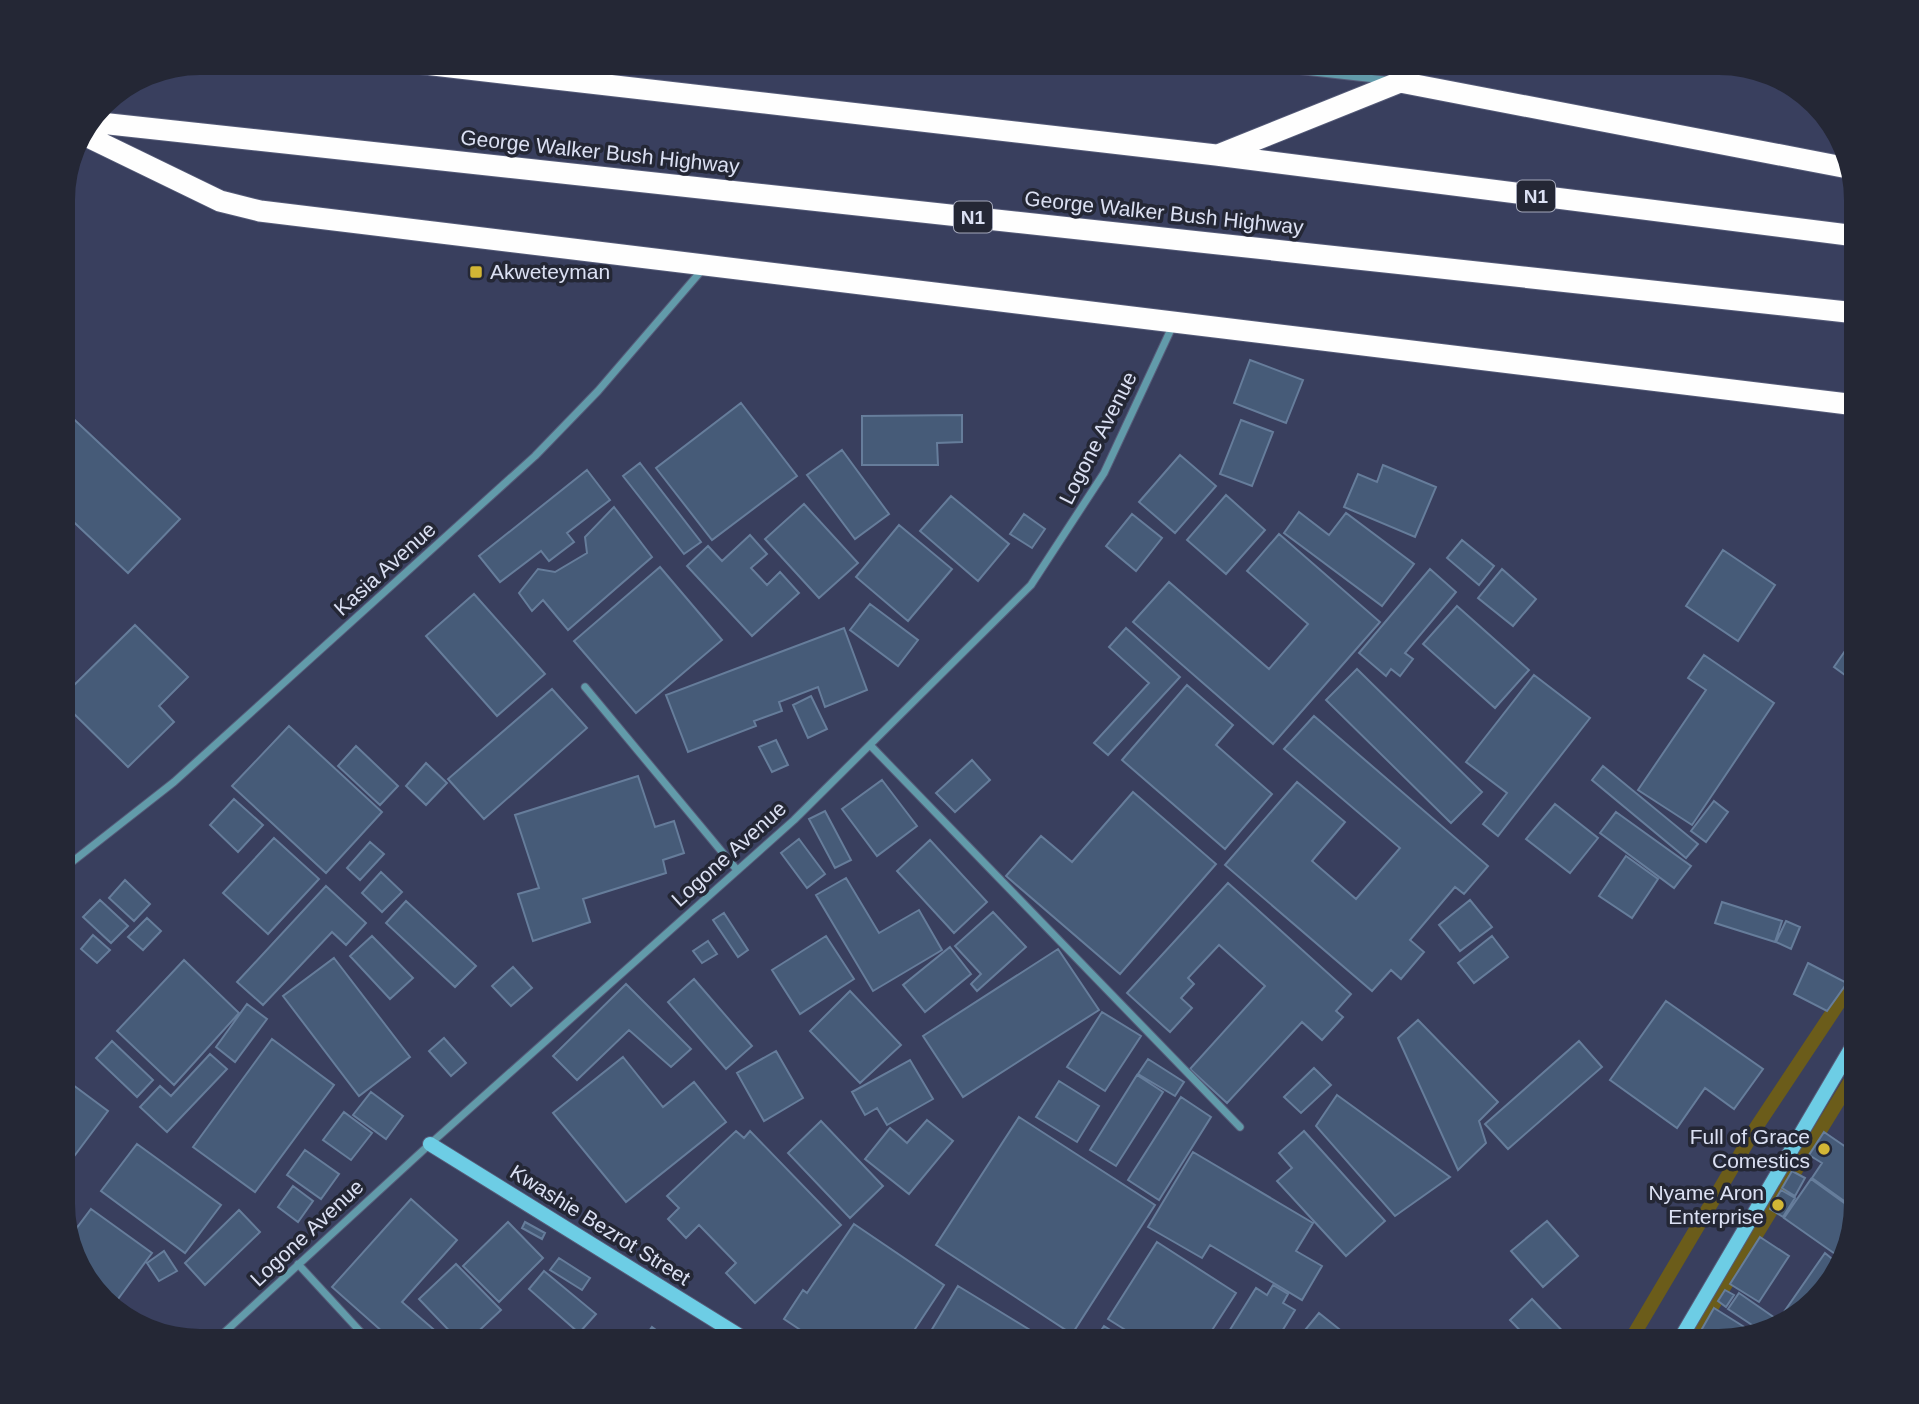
<svg xmlns="http://www.w3.org/2000/svg" width="1919" height="1404" viewBox="0 0 1919 1404" font-family="Helvetica,sans-serif">
  <rect width="100%" height="100%" fill="#393f5e"/>
  <g fill="none" stroke-linecap="round" stroke-linejoin="round">
    <path stroke="#6b5c1a" stroke-width="14" d="M1630 1341 1757 1126 1856 977
      M1691 1341 1856 1072"/>
  </g>
  <path fill="#465b78" stroke="#667d9b" stroke-width="2" d="M1250 360 1303 380 1286 423 1234 403Z
    M741 403 797 476 712 540 656 468Z
    M63 409 180 519 128 573 63 512Z
    M962 415V442L937 443 938 465H862V416Z
    M1241 420 1273 432 1252 486 1220 474Z
    M842 450 889 514 855 539 807 475Z
    M1180 455 1216 486 1175 533 1139 502Z
    M640 463 701 542 684 554 623 476Z
    M1383 465 1436 487 1415 537 1344 507 1358 474 1377 482Z
    M587 470 610 500 567 533 574 542 549 561 541 551 500 582 479 556Z
    M1226 495 1265 530 1226 574 1187 540Z
    M951 496 1009 544 978 581 920 531Z
    M804 504 858 563 819 598 765 539Z
    M614 507 652 557 568 630 543 600 532 611 519 593 538 569 555 572 587 553 585 537Z
    M1299 512 1329 535 1346 513 1414 564 1382 606 1284 533Z
    M1024 514 1045 529 1032 548 1010 534Z
    M1132 514 1162 538 1136 571 1106 546Z
    M899 525 952 569 908 621 856 577Z
    M1279 534 1380 622 1273 744 1133 622 1169 582 1269 669 1308 624 1247 571Z
    M750 535 767 554 751 568 767 585 780 572 799 593 752 636 687 566 708 546 722 561Z
    M1462 540 1494 566 1479 585 1447 558Z
    M1723 550 1775 585 1738 641 1686 606Z
    M660 567 722 640 636 713 574 641Z
    M1430 569 1456 592 1405 653 1413 659 1400 676 1391 669 1386 676 1359 653Z
    M1502 569 1536 599 1513 626 1478 598Z
    M474 594 545 674 497 716 426 636Z
    M870 604 918 640 898 666 850 630Z
    M1457 606 1529 670 1495 708 1423 644Z
    M135 625 188 677 159 706 174 722 128 767 63 703V696Z
    M844 628 867 690 825 707 818 687 779 702 782 711 754 721 756 726 688 752 666 695Z
    M1126 628 1180 677 1108 755 1094 743 1149 683 1109 647Z
    M1856 635V683L1834 667Z
    M1704 655 1774 703 1692 825 1638 790 1706 690 1688 678Z
    M1357 669 1482 792 1451 823 1326 700Z
    M1534 675 1590 718 1498 836 1483 824 1507 793 1466 762Z
    M1187 685 1233 725 1216 745 1272 794 1225 849 1122 760Z
    M552 689 587 728 484 819 448 779Z
    M811 696 827 729 808 738 793 705Z
    M1314 716 1488 866 1464 894 1455 887 1410 940 1424 952 1401 979 1391 970 1372 991 1225 865 1297 782 1345 822 1312 861 1356 899 1400 848 1284 749Z
    M289 726 382 812 326 873 232 786Z
    M776 740 788 765 772 772 759 747Z
    M356 746 398 786 380 805 338 766Z
    M972 760 990 780 955 812 936 793Z
    M426 763 447 783 426 805 406 786Z
    M1603 766 1698 844 1686 858 1592 780Z
    M638 776 655 827 674 821 684 853 663 860 666 873 583 899 590 922 533 941 518 894 539 888 515 815Z
    M882 780 917 826 877 856 842 809Z
    M1133 792 1216 864 1120 974 1006 876 1041 836 1072 862Z
    M234 799 263 825 238 852 210 825Z
    M1714 801 1728 812 1706 842 1691 831Z
    M1555 804 1598 838 1570 873 1526 839Z
    M825 811 851 860 835 868 809 819Z
    M1616 812 1691 866 1674 888 1600 833Z
    M274 838 319 879 268 934 223 893Z
    M799 839 825 874 807 888 781 853Z
    M930 840 987 902 954 933 897 871Z
    M370 842 384 854 360 880 347 868Z
    M1626 856 1658 879 1632 918 1599 896Z
    M381 872 402 892 382 912 362 893Z
    M846 878 879 933 919 910 942 950 873 991 816 895Z
    M125 880 150 904 134 921 109 898Z
    M1228 883 1351 994 1336 1011 1343 1017 1322 1040 1302 1022 1227 1103 1190 1069 1265 986 1219 945 1188 978 1194 984 1181 998 1192 1008 1170 1032 1127 993Z
    M326 886 366 923 346 945 332 932 263 1005 237 982Z
    M100 900 128 926 111 943 83 917Z
    M1470 900 1492 927 1460 951 1439 925Z
    M406 901 476 966 455 987 386 923Z
    M1722 902 1782 921 1775 942 1715 923Z
    M993 912 1026 947 977 991 971 984 981 974 955 946Z
    M724 913 748 950 738 957 713 920Z
    M147 918 161 931 143 950 128 937Z
    M1786 921 1800 927 1791 949 1776 942Z
    M93 935 110 950 97 963 81 949Z
    M372 936 413 978 390 999 350 956Z
    M826 936 854 979 800 1014 772 970Z
    M1492 936 1508 957 1474 983 1458 963Z
    M708 941 717 954 702 963 693 951Z
    M950 947 971 974 925 1012 903 985Z
    M1058 949 1099 1010 963 1097 923 1036Z
    M334 958 410 1057 359 1096 283 996Z
    M184 960 239 1013 174 1085 117 1031Z
    M1808 963 1847 983 1827 1011 1794 994Z
    M513 967 532 988 511 1006 492 986Z
    M694 979 752 1046 726 1069 668 1002Z
    M626 984 691 1049 671 1067 629 1030 577 1080 553 1056Z
    M850 991 901 1045 860 1083 810 1031Z
    M1666 1001 1763 1069 1734 1109 1705 1088 1677 1128 1610 1080Z
    M247 1004 267 1019 235 1062 216 1047Z
    M1102 1012 1141 1036 1105 1091 1067 1067Z
    M1418 1020 1498 1102 1479 1121 1486 1143 1458 1170 1398 1038Z
    M444 1038 466 1063 451 1076 429 1051Z
    M272 1039 334 1085 255 1192 193 1147Z
    M112 1041 153 1080 137 1097 96 1058Z
    M1579 1041 1602 1067 1508 1149 1485 1124Z
    M776 1051 803 1098 764 1121 737 1073Z
    M210 1054 227 1069 167 1132 140 1107 160 1086 171 1096Z
    M623 1057 663 1107 694 1082 726 1122 626 1202 553 1113Z
    M1148 1059 1184 1082 1175 1096 1138 1074Z
    M910 1060 933 1099 887 1125 877 1108 865 1115 852 1092Z
    M1314 1068 1331 1085 1301 1113 1284 1097Z
    M1137 1075 1163 1092 1116 1166 1090 1150Z
    M1059 1081 1099 1106 1077 1142 1036 1117Z
    M69 1082 108 1111 63 1171V1090Z
    M371 1092 403 1116 386 1139 353 1115Z
    M1337 1095 1450 1177 1395 1216 1316 1126Z
    M1181 1097 1211 1117 1159 1200 1128 1180Z
    M344 1112 372 1133 351 1160 323 1140Z
    M1019 1117 1155 1205 1072 1334 936 1245Z
    M927 1120 953 1141 909 1194 865 1159 890 1128 907 1143Z
    M821 1121 883 1186 850 1218 788 1153Z
    M736 1131 744 1138 750 1131 841 1225 755 1303 726 1273 736 1263 699 1225 686 1238 668 1219 679 1208 667 1196Z
    M1304 1131 1385 1221 1346 1256 1277 1181 1292 1168 1279 1153Z
    M1824 1132 1856 1154 1854 1208 1812 1178 1822 1163 1809 1155Z
    M137 1144 221 1205 185 1253 101 1191Z
    M305 1150 339 1174 321 1199 287 1175Z
    M1193 1152 1313 1223 1296 1251 1322 1266 1302 1300 1210 1245 1202 1258 1148 1227Z
    M1792 1171 1805 1178 1795 1196 1782 1188Z
    M1811 1179 1854 1210 1838 1256 1784 1218Z
    M293 1186 313 1201 298 1222 278 1207Z
    M1781 1190 1795 1198 1783 1217 1770 1209Z
    M411 1199 457 1240 402 1302 447 1341H393L332 1287Z
    M91 1209 152 1253 115 1303 101 1293 77 1265 70 1237Z
    M239 1210 260 1232 205 1285 185 1263Z
    M1547 1221 1578 1256 1543 1287 1511 1251Z
    M508 1222 543 1258 499 1302 463 1266Z
    M525 1222 545 1233 542 1239 522 1228Z
    M854 1224 944 1285 907 1341H840L828 1333 822 1341H817L784 1319 803 1290 807 1293Z
    M1760 1237 1789 1256 1759 1302 1730 1284Z
    M1157 1242 1236 1293 1205 1341H1143L1108 1319Z
    M164 1251 177 1271 159 1281 147 1263Z
    M1825 1253 1836 1262 1828 1287 1780 1327 1772 1329Z
    M559 1258 590 1278 582 1290 550 1270Z
    M456 1264 501 1310 468 1341H459L419 1299Z
    M544 1271 596 1314 579 1333 529 1289Z
    M1273 1285 1288 1294 1283 1303 1295 1310 1276 1341H1223L1256 1288 1267 1295Z
    M958 1286 1048 1341H925Z
    M1725 1290 1734 1295 1726 1307 1718 1301Z
    M1739 1293 1775 1318 1768 1329 1761 1331 1728 1309Z
    M1532 1299 1572 1341H1530L1510 1320Z
    M1714 1308 1754 1333 1718 1341H1695Z
    M1319 1313 1354 1341H1296Z
    M1104 1326 1128 1341H1094Z
    M652 1327 671 1341H642Z"/>
  <g fill="none" stroke-linecap="round" stroke-linejoin="round">
    <defs>
      <path id="street" d="M1232 63 1385 80
        M585 687 737 870
        M870 745 1240 1127
        M63 869 174 782 535 456 598 391 702 270
        M298 1264 369 1341
        M215 1341 430 1144 794 820 1031 585 1104 473 1173 325"/>
      <path id="secondary" d="M430 1144 748 1341
        M1679 1341 1856 1040"/>
      <path id="highway" d="M416 63 1216 155 1856 236
        M91 122 1856 313
        M82 134 220 201 260 211 1856 405
        M1218 155 1400 82 1848 168"/>
    </defs>
    <use href="#street" stroke="#565c79" stroke-width="9"/>
    <use href="#secondary" stroke="#565c79" stroke-width="16"/>
    <use href="#highway" stroke="#565c79" stroke-width="23"/>
    <use href="#street" stroke="#629baa" stroke-width="7"/>
    <use href="#secondary" stroke="#6dcde5" stroke-width="14"/>
    <use href="#highway" stroke="#fefefe" stroke-width="21"/>
  </g>
  <g fill="#d3b635" stroke="#242735" stroke-width="2.5">
    <rect x="469" y="265" width="14" height="14" rx="3.5"/>
    <circle cx="1824" cy="1149" r="7"/>
    <circle cx="1778" cy="1205" r="7"/>
  </g>
  <g text-anchor="middle" stroke-width="7" stroke-linejoin="round" paint-order="stroke">
    <g fill="#242735" stroke="#a4a8ba" stroke-width="2">
      <rect x="1517" y="180.5" width="38" height="31" rx="5"/>
      <rect x="954" y="201.5" width="38" height="31" rx="5"/>
    </g>
    <g font-size="19" font-weight="bold" fill="#dbe0f3">
      <text x="1536" y="203">N1</text>
      <text x="973" y="224">N1</text>
    </g>
    <g font-size="21" fill="#dbe0f3" stroke="#242735">
      <text transform="translate(600 152) rotate(6)" y="7">George Walker Bush Highway</text>
      <text transform="translate(1164 213) rotate(6)" y="7">George Walker Bush Highway</text>
      <text transform="translate(1098 438) rotate(-63)" y="7">Logone Avenue</text>
      <text transform="translate(385 569) rotate(-42)" y="7">Kasia Avenue</text>
      <text transform="translate(729 854) rotate(-42)" y="7">Logone Avenue</text>
      <text transform="translate(600 1225) rotate(32)" y="7">Kwashie Bezrot Street</text>
      <text transform="translate(307 1233) rotate(-43)" y="7">Logone Avenue</text>
    </g>
    <g font-size="21" fill="#dbe0f3" stroke="#242735" text-anchor="end">
      <text x="490" y="279" text-anchor="start">Akweteyman</text>
      <text x="1810" y="1144">Full of Grace<tspan x="1810" dy="24">Comestics</tspan></text>
      <text x="1764" y="1200">Nyame Aron<tspan x="1764" dy="24">Enterprise</tspan></text>
    </g>
  </g>
  <path d="M0 0H1919V1404H0ZM200 75H1719A125 125 0 0 1 1844 200V1204A125 125 0 0 1 1719 1329H200A125 125 0 0 1 75 1204V200A125 125 0 0 1 200 75Z" fill="#242735" fill-rule="evenodd"/>
</svg>
